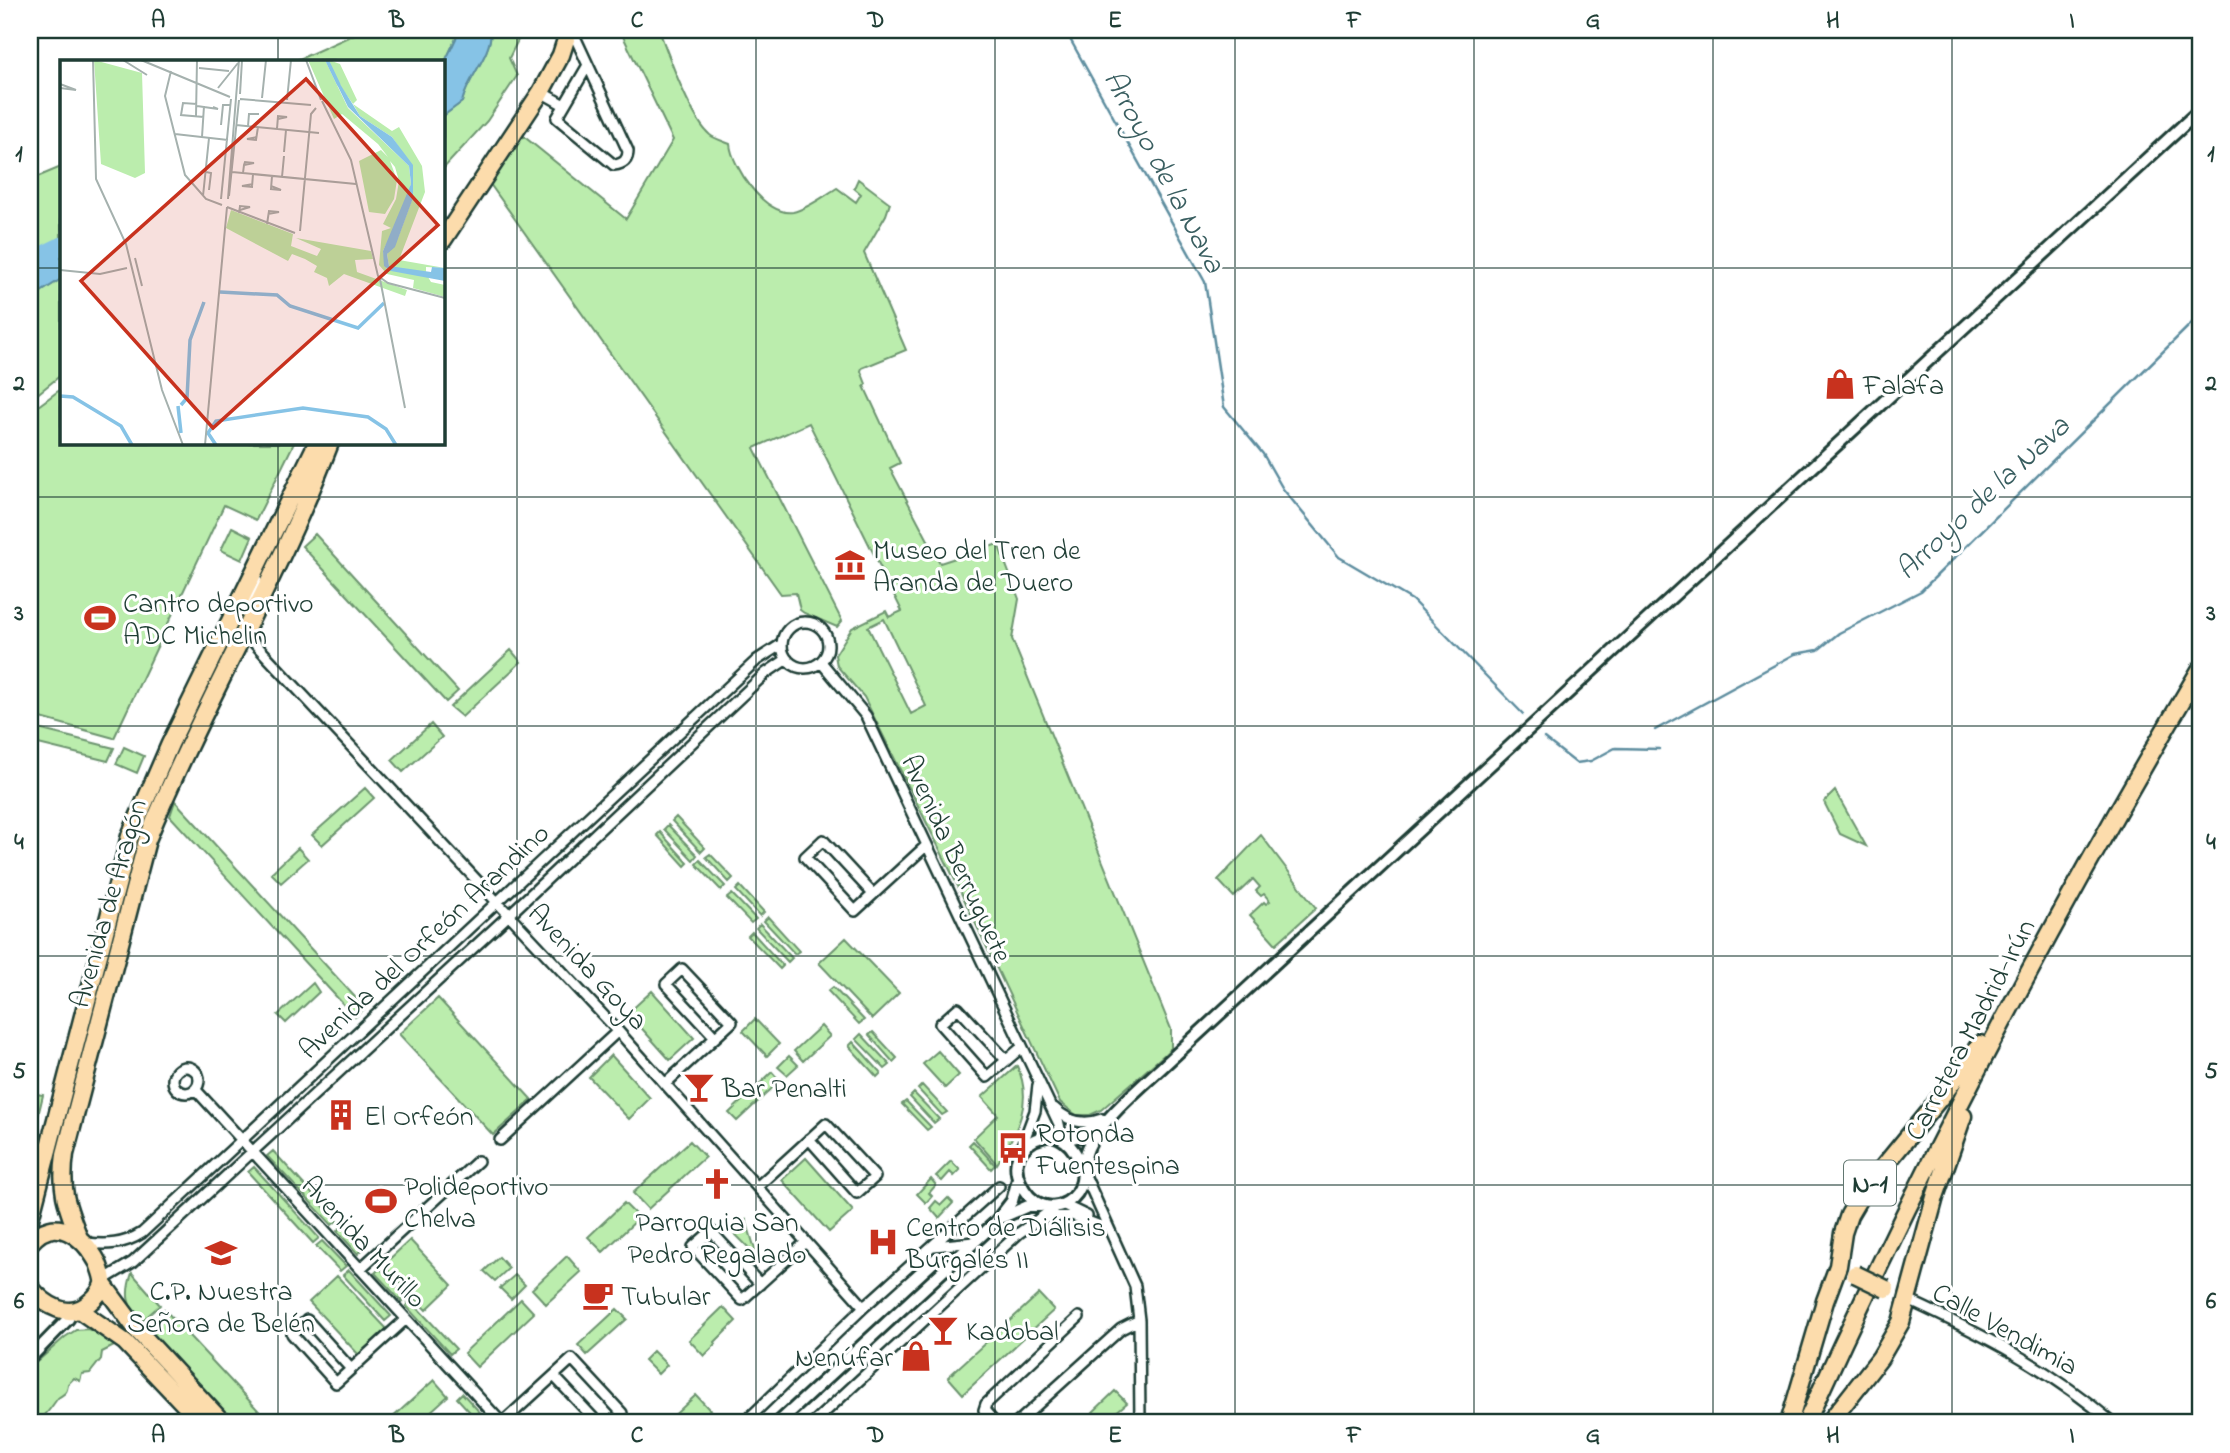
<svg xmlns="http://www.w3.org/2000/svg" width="2230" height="1453" viewBox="0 0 2230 1453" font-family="'Indie Flower',sans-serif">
  <rect width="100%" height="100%" fill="#fff"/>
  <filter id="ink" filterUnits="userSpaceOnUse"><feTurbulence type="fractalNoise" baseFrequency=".0143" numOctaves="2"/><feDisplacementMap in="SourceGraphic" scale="14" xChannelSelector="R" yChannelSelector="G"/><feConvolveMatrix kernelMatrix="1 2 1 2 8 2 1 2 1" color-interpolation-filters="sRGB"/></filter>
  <g filter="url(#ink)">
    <path fill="#bbedad" stroke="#6d9570" stroke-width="2" fill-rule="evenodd" d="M358 30H460L443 66V61H295L355 34Z
      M491 30H523L509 58 517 76 487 121 443 169V116L462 102C468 76 491 57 491 30Z
      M620 30H659C668 54 691 119 710 135 715 139 723 141 730 144 732 167 766 217 793 212 807 209 824 196 837 188L856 202 861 194 854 188 858 179 890 203 886 215 864 253 906 350 862 368 861 371 866 384 864 386 900 463 890 468 940 563 998 544 1019 599 1012 639 1171 1029V1048L1165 1054 1101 1110 1090 1115H1076L1060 1102 955 880 864 697 837 666 835 655 852 628 886 611 889 617 902 611 809 423 754 448 842 621 837 627 804 613 800 610 796 593 781 594 490 184 522 135 626 219 673 140ZM884 619 926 706 911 714 868 627Z
      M61 167V246L30 261V180Z
      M61 279V375L30 400V299Z
      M61 389V443H294L256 520 224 505 114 738 30 715V412Z
      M232 527 252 537 242 560 221 550Z
      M315 534 458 691 446 702 302 546Z
      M511 650 521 662 462 717 450 707Z
      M431 724 442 737 403 772 392 760Z
      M30 727 114 748 108 761 30 742Z
      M124 747 144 756 137 773 116 764Z
      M365 788 374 798 322 845 312 835Z
      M1835 791 1866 846 1840 834 1824 802Z
      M175 801 365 1008 355 1017 170 816Z
      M676 817 705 848 701 852 672 821Z
      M668 825 697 855 693 860 664 829Z
      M660 832 688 863 685 866 657 835Z
      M1261 835 1316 908 1276 944 1250 915 1264 902 1266 904 1270 901 1264 894 1261 896 1256 891 1260 887 1253 879 1234 897 1218 880Z
      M298 848 308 859 281 883 271 873Z
      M710 854 733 878 729 882 706 857Z
      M700 860 725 886 721 890 696 864Z
      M740 886 764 912 760 916 736 890Z
      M732 894 756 919 751 923 727 898Z
      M768 917 799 951 795 954 764 921Z
      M760 924 792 958 788 962 756 928Z
      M752 932 783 966 780 969 748 936Z
      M846 938 899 993 872 1019 819 963Z
      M313 983 319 992 286 1023 278 1015Z
      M833 987 864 1020 859 1024 828 991Z
      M652 991 694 1038 670 1060 628 1013Z
      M438 998 532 1100 493 1135 399 1034Z
      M755 1019 779 1044 767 1056 743 1031Z
      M821 1026 830 1036 803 1061 794 1051Z
      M873 1032 897 1058 893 1062 869 1035Z
      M861 1034 890 1065 885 1069 856 1039Z
      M853 1042 881 1073 877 1077 849 1046Z
      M938 1051 959 1075 945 1088 923 1064Z
      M611 1055 650 1098 629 1119 589 1077Z
      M789 1056 798 1065 787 1075 778 1067Z
      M1017 1066C1034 1102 1017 1132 997 1164L974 1138 998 1115 982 1097Z
      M772 1072 780 1081 737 1121 729 1113Z
      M922 1085 947 1112 942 1115 918 1089Z
      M30 1093 43 1095 30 1149Z
      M914 1093 939 1119 934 1123 910 1097Z
      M906 1101 931 1127 927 1130 902 1104Z
      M690 1141 705 1157 648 1209 633 1193Z
      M973 1141 995 1165 991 1169 969 1145Z
      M273 1151 337 1221 332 1225 267 1156Z
      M806 1158 853 1211 829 1232 782 1180Z
      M951 1161 960 1170 954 1176 950 1172 942 1181 936 1176Z
      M254 1167 319 1238 313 1243 248 1172Z
      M931 1179 936 1185 929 1193 932 1196 926 1203 917 1194Z
      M948 1198 953 1203 939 1218 930 1208 936 1201 941 1205Z
      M624 1203 639 1218 603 1252 588 1237Z
      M746 1220 757 1256 733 1232Z
      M342 1226 363 1249 358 1254 337 1231Z
      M410 1240 452 1285 426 1310 383 1265Z
      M322 1241 346 1266 340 1271 316 1246Z
      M567 1256 581 1272 546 1304 532 1289Z
      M499 1257 509 1268 495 1281 484 1271Z
      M380 1268 456 1349 450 1354 406 1306 409 1302 405 1299 402 1302 375 1273Z
      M349 1270 391 1316 385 1321 343 1275Z
      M132 1273 160 1305 142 1321C126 1307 125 1293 132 1273Z
      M515 1275 525 1285 511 1299 500 1288Z
      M337 1276 387 1329 359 1355 309 1302Z
      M1039 1294 1054 1310 963 1394 948 1377Z
      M521 1299 534 1313 477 1367 464 1353Z
      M723 1307 736 1321 715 1342 716 1344 704 1356 689 1340Z
      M164 1309 270 1423H232L145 1329Z
      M617 1309 627 1319 587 1355 578 1345Z
      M88 1329 107 1338 116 1345 102 1352 101 1359 90 1373 82 1374 80 1381 74 1378 68 1384C67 1394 65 1393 58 1398 50 1408 44 1421 30 1423V1368L65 1337 76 1330Z
      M653 1351 667 1365 658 1374 644 1360Z
      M434 1380 448 1396 418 1423H395L391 1419Z
      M1115 1391 1127 1403 1103 1423 1093 1412Z
      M462 1393 487 1420 484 1423H480L457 1398Z
      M696 1395 719 1420 716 1423H666Z"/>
    <path fill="#86c3e6" stroke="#5d8d9f" stroke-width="2" d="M460 30H491C491 57 468 76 462 102L443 116V66Z
      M61 246V279L30 299V261Z"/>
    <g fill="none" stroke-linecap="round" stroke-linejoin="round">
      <path stroke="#5d8d9f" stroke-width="2.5" d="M1065 30 1205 282 1224 407 1263 454 1283 489 1339 557 1412 600 1523 714
        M1655 730 1795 654 1818 650 1839 633 1921 591 2200 315
        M1544 738 1576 763 1591 761 1615 748 1659 749"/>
      <path stroke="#86c3e6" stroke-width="18" d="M30 261 61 246"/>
      <defs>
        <path id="minor" d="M576 39 628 151C628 160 623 164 614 165L557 118 588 65
          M541 92 564 105
          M250 607 257 581 254 575
          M782 645a23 23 0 1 1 46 0a23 23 0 1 1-46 0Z
          M243 631 618 1031 864 1307
          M821 662 866 716 1059 1124 1062 1139
          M873 894 823 840 805 857 855 911 927 845
          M1006 1060 958 1008 940 1024 987 1077 1022 1047
          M173 1080a13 13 0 1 1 26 0a13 13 0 1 1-26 0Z
          M665 1084 732 1022 682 969 666 984 715 1037
          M195 1089 502 1423
          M1054 1108C1067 1121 1084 1126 1102 1119
          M500 1140 618 1031
          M1020 1151 1035 1111 1038 1085
          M1084 1173 1135 1286 1139 1320 1140 1423
          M757 1187 826 1124 875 1177 857 1193 809 1139
          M1064 1205 1087 1216
          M1044 1218 1072 1215 1100 1226
          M86 1243C107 1245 123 1245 142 1233L757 660 782 644
          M934 1246 974 1242
          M360 1269 478 1161
          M103 1280 133 1262 510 914 766 673 787 659
          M760 1284 711 1231 693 1247 742 1300 806 1242
          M1908 1300C1984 1335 2049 1368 2113 1423
          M351 1369 307 1320 292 1334 336 1383 406 1319
          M554 1376 598 1423
          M502 1423 572 1359 622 1413 610 1423
          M744 1423 864 1307 999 1186
          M813 1423 1019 1233 1056 1207
          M995 1423 984 1410 986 1404 1079 1317
          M1017 1423 1121 1329 1139 1320"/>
        <path id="tertiary" d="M1053 1135C1063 1138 1069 1143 1074 1151 1105 1194 1043 1234 1020 1182 1008 1156 1028 1137 1053 1135Z
          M1064 1140 1081 1136 1104 1120
          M1084 1170C1084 1163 1085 1155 1088 1148 1101 1119 1148 1081 1172 1058L2200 110
          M1003 1217 1028 1206H1041
          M30 1358 68 1319 72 1312
          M778 1423 995 1223 1012 1201 1018 1179"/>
        <path id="trunk" d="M443 240 541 92 561 55 569 30
          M30 1219 130 836 170 744 317 443
          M79 1238C66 1204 60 1190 65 1154L147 840C202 705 278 579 330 443
          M30 1243C55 1212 84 1237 98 1263 100 1269 104 1278 103 1284 101 1291 95 1298 90 1302 70 1322 44 1305 30 1287
          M103 1284 137 1330 223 1423
          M79 1310 125 1342 202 1423
          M1789 1423 1825 1301 1838 1266 1843 1233 1849 1215 1862 1193 1948 1088 1980 1044
          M1806 1423C1923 1164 2055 914 2200 670
          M1829 1423 1880 1358 1901 1322 1935 1197 1963 1116"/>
      </defs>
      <use href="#minor" stroke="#1f3d34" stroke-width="14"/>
      <use href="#tertiary" stroke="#1f3d34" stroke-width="16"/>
      <use href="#trunk" stroke="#1f3d34" stroke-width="21"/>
      <use href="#minor" stroke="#fff" stroke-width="9"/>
      <use href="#tertiary" stroke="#fff" stroke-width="10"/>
      <use href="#trunk" stroke="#fcdcac" stroke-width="16"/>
      <defs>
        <path id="trunk-bridge" d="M1855 1274 1886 1289"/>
      </defs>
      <use href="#trunk-bridge" stroke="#1f3d34" stroke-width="21" stroke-linecap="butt"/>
      <use href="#trunk-bridge" stroke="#fcdcac" stroke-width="16"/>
    </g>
  </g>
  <path fill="none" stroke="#1f3d34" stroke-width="2" stroke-opacity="0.55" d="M278 30V61M517 30V1423M756 30V1423M995 30V1423M1235 30V1423M1474 30V1423M1713 30V1423M1952 30V1423M30 268H61M443 268H2200M278 443V1423M30 497H2200M30 726H2200M30 956H2200M30 1185H2200"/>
  <defs>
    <symbol id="shop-bare" viewBox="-9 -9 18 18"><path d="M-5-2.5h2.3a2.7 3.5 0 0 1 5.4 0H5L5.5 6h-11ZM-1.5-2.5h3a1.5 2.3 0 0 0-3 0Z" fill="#c8321e" stroke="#fff" stroke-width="2.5" paint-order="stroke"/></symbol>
    <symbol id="museum-bare" viewBox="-9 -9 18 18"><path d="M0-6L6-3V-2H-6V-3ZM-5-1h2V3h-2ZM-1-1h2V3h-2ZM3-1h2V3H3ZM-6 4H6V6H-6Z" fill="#c8321e" stroke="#fff" stroke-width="2.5" paint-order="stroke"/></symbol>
    <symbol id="stadium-bare" viewBox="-9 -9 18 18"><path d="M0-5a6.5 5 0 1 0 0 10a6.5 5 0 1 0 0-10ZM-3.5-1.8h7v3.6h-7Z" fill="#c8321e" stroke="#fff" stroke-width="2.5" paint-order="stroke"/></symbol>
    <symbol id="bar-bare" viewBox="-9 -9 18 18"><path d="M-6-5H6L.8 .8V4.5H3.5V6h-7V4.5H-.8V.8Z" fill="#c8321e" stroke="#fff" stroke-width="2.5" paint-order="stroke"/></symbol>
    <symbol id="building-bare" viewBox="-9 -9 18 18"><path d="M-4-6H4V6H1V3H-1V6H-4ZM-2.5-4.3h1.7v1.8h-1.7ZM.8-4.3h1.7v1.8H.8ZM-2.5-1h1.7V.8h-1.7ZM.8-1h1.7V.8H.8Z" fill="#c8321e" stroke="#fff" stroke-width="2.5" paint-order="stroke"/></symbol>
    <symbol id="bus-bare" viewBox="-9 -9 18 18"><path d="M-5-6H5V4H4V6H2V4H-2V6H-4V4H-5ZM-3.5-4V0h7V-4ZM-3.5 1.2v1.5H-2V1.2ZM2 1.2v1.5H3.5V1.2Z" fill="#c8321e" stroke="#fff" stroke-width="2.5" paint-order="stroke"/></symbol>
    <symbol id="church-bare" viewBox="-9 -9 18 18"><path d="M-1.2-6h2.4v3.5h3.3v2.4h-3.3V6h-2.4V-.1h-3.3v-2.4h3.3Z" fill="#c8321e" stroke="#fff" stroke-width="2.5" paint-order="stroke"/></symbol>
    <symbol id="hospital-bare" viewBox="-9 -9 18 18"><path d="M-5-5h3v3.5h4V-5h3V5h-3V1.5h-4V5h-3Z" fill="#c8321e" stroke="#fff" stroke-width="2.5" paint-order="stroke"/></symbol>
    <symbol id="school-bare" viewBox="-9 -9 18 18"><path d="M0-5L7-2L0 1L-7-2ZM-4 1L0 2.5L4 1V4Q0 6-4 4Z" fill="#c8321e" stroke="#fff" stroke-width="2.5" paint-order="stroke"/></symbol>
    <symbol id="cafe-bare" viewBox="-9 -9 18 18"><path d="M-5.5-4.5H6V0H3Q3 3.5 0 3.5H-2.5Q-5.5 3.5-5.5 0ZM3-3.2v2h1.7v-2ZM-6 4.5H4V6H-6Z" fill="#c8321e" stroke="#fff" stroke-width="2.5" paint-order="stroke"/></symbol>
  </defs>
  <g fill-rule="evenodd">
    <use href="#shop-bare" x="1818" y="362" width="44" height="44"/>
    <use href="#museum-bare" x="828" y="543" width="44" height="44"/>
    <use href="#stadium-bare" x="78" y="596" width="44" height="44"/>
    <use href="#bar-bare" x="677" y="1065" width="44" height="44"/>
    <use href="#building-bare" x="319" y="1093" width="44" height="44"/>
    <use href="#bus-bare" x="991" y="1126" width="44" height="44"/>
    <use href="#church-bare" x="695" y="1162" width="44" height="44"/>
    <use href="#stadium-bare" x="359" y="1179" width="44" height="44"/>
    <use href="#hospital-bare" x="861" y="1220" width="44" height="44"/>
    <use href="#school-bare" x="199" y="1231" width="44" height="44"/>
    <use href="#cafe-bare" x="576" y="1273" width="44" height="44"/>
    <use href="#bar-bare" x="921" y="1308" width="44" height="44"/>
    <use href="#shop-bare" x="894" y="1334" width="44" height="44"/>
  </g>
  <g text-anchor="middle" stroke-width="6" stroke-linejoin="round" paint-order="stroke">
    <rect fill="#fff" stroke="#627771" stroke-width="2" x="1844" y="1160.5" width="52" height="45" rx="5"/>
    <g font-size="26" font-weight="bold" fill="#1f3d34">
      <text x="1870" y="1192">N-1</text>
    </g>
    <g font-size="28" fill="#1f3d34" stroke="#fff" text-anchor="start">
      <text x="1863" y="394">Falafa</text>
      <text x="873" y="559">Museo del Tren de<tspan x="873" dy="32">Aranda de Duero</tspan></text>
      <text x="123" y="612">Cantro deportivo<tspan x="123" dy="32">ADC Michelin</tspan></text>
      <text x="722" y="1097">Bar Penalti</text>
      <text x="364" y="1125">El Orfeón</text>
      <text x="1036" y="1142">Rotonda<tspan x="1036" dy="32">Fuentespina</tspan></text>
      <text x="404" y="1195">Polideportivo<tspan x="404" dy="32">Chelva</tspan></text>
      <text x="717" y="1231" text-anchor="middle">Parroquia San<tspan x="717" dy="32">Pedro Regalado</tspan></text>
      <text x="906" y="1236">Centro de Diálisis<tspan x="906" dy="32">Burgalés II</tspan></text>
      <text x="221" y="1300" text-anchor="middle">C.P. Nuestra<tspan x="221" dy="32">Señora de Belén</tspan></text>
      <text x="621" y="1305">Tubular</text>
      <text x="966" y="1340">Kadobal</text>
      <text x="893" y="1366" text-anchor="end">Nenúfar</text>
    </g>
    <g font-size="28" fill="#1f3d34" stroke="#fff">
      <text transform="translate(958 858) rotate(65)" y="10">Avenida Berruguete</text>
      <text transform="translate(107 903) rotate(-74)" y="10">Avenida de Aragón</text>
      <text transform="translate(423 940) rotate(-43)" y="10">Avenida del Orfeón Arandino</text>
      <text transform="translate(589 966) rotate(47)" y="10">Avenida Goya</text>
      <text transform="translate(1969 1029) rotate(-62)" y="10">Carretera Madrid-Irún</text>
      <text transform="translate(365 1241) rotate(47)" y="10">Avenida Murillo</text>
      <text transform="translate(2006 1328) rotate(29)" y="10">Calle Vendimia</text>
    </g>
    <g font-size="30" font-style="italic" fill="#395e60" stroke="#fff">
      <text transform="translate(1165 171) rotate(62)" y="10">Arroyo de la Nava</text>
      <text transform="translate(1982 497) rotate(-43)" y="10">Arroyo de la Nava</text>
    </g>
  </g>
  <g transform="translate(60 60)">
    <rect width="385" height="385" fill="#fff"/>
    <path d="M34 0 82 13 85 113 75 118 41 104ZM248 0H265L288 48 349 106 351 124 345 145 323 191 327 209 368 217 371 222 385 225V237L353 228 354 220 327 214 319 205 322 171 331 168 323 164 336 139 339 121 335 107 330 101 337 120 334 139 325 154 309 152 299 101 321 90 328 97 318 84 282 54 274 59ZM269 0 280 4 297 40 293 44 276 20ZM293 44 332 71 339 67 362 106 365 132 339 200 385 208 366 207V212L329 207 327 194 338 178 353 137 350 103 332 77 300 56ZM171 150 233 174 231 186 257 196 261 189 236 178 311 191 313 199 295 200 297 212 347 230 345 236 284 214 269 226 267 218 254 212 257 206 245 199 232 194 228 201 166 168Z" fill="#bbedad"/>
    <path d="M265 0 300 56 332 77 353 105V138L335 187 327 194 329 206 371 212 372 207 385 208V221L331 211 324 206 323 191 351 124 349 106 288 47Z" fill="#86c3e6"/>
    <path fill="none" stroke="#86c3e6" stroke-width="3.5" d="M267 0 279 25M160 232 217 235 230 246 298 268 324 243M0 336 13 337 61 366 72 385M121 345 127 338 130 280 144 242M118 346 121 373M156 385 148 373 156 361 243 348 308 357 326 369 336 385"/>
    <path fill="none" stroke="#a5b1ae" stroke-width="2" d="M33 0 36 119 66 184 102 330 123 385M63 0 87 15M81 0 170 37M246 0 261 40M139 8 169 11M111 11 105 36 125 115 146 139 162 145M0 24 16 30 0 28M158 28 178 3M180 34 182 0M202 38 206 0M180 39 251 45M227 40 231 0M262 41 291 100 318 216 328 223 385 238M137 44 123 43 121 55 144 57M137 46 158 49 153 47M136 56 137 0M161 65 163 45H171M176 65 259 73M188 66 189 54H199M217 69 218 56 227 57 218 59M115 74 168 80M142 77 144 46M197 77 187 79 196 80 198 67M224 92 226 70M146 112 151 113 149 130M172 112 296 124M183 113 184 105 185 102 194 103 184 105M222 117 224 96M193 124 182 126 192 127 193 114M211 126 221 130 211 129 212 116M143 136 149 78M169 136 179 40M161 139 171 39M168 139 179 0M167 147 235 173M179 153 180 146 190 147 180 150M207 164 209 151 219 152 208 154M240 171 251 54 256 48M75 198 82 226M0 210 40 214 67 208M320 219 345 348M145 385 167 147"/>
    <path fill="#c8321e" fill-opacity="0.15" stroke="#c8321e" stroke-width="3.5" d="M246 19 378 165 153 368 21 221Z"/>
    <rect width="385" height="385" fill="none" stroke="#1f3d34" stroke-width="3.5"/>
  </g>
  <rect width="2230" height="1453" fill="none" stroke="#fff" stroke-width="77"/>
  <rect x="38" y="38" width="2154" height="1376" fill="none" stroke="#1f3d34" stroke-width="2.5"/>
  <g font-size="23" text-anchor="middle" font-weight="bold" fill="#1f3d34">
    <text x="158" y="27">A</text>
    <text x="397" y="27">B</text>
    <text x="637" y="27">C</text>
    <text x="876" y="27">D</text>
    <text x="1115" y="27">E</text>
    <text x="1354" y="27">F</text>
    <text x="1593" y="27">G</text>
    <text x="1833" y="27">H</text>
    <text x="2072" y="27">I</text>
    <text x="19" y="161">1</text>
    <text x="2211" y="161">1</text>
    <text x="19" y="390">2</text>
    <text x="2211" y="390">2</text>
    <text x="19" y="620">3</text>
    <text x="2211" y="620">3</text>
    <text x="19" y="849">4</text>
    <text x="2211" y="849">4</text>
    <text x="19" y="1078">5</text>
    <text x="2211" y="1078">5</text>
    <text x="19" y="1308">6</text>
    <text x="2211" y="1308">6</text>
    <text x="158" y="1442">A</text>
    <text x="397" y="1442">B</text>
    <text x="637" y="1442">C</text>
    <text x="876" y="1442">D</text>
    <text x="1115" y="1442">E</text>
    <text x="1354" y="1442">F</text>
    <text x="1593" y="1442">G</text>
    <text x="1833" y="1442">H</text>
    <text x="2072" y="1442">I</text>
  </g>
</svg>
